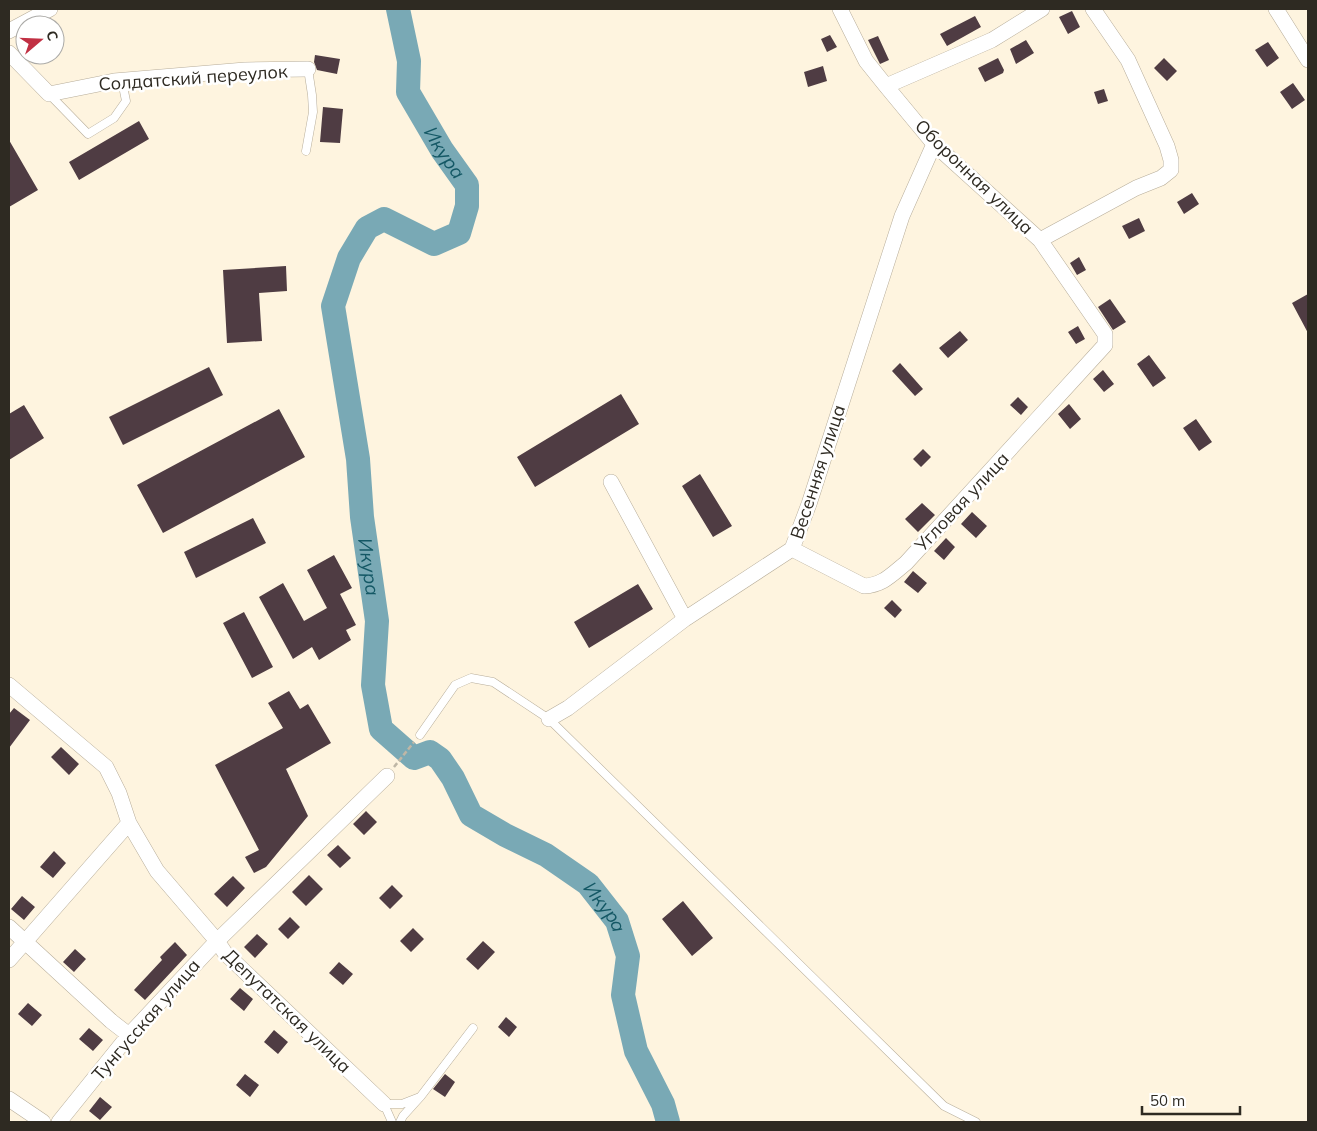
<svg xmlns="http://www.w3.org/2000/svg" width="1317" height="1131" viewBox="0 0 1317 1131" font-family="Mulish,sans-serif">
  <rect width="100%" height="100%" fill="#fef4df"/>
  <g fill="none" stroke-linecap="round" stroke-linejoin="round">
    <path stroke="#79a9b5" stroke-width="24" id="s1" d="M398 9 409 61 408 92 442 150 467 185V206L459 233 434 244 384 219 367 228 349 258 333 306 358 459 362 517 377 621 373 685 381 729 414 758 430 752 440 759 453 778 471 815 505 835 546 855 588 884 617 921 628 956 623 995 636 1051 663 1104 668 1122"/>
  </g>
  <path fill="#4f3c43" d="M1072 11 1080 27 1068 34 1059 17Z
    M975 16 981 27 947 46 940 34Z
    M830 35 837 47 827 52 821 39Z
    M878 36 889 60 880 64 868 40Z
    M1026 40 1034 53 1016 64 1010 49Z
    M1268 42 1279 58 1267 67 1255 50Z
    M315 55 340 59 337 74 317 70 314 62Z
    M998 58 1004 70 1003 73 985 82 978 68Z
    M1164 58 1177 71 1167 81 1154 68Z
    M823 66 827 81 808 87 804 72Z
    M1293 83 1305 100 1292 109 1280 92Z
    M1104 89 1108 101 1098 104 1094 92Z
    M323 107 343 109 340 143 320 142Z
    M139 121 149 139 79 180 69 162Z
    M9 140 38 190 9 207Z
    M1192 193 1199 204 1184 214 1177 202Z
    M1139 218 1145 231 1129 239 1122 226Z
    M1079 257 1086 270 1077 275 1070 263Z
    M286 266 287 291 259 293 262 341 227 343 223 270Z
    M1308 294V333L1292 303Z
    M1110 299 1126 322 1113 330 1098 307Z
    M1078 326 1085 339 1076 344 1068 332Z
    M960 331 968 340 948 358 939 348Z
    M1149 355 1166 378 1153 387 1137 364Z
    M900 363 923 389 915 396 892 371Z
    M209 367 223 395 123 445 109 417Z
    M1103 370 1114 384 1104 392 1093 379Z
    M621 394 639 424 535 487 517 457Z
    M1018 397 1028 407 1021 415 1010 405Z
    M1069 404 1081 419 1070 429 1058 414Z
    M24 405 44 438 9 460V414Z
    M279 409 305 457 163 533 137 485Z
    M1196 419 1212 442 1199 451 1183 428Z
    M923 449 931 457 921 467 913 459Z
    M700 474 732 526 713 537 682 486Z
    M922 503 935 515 918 532 905 519Z
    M972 512 987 526 976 538 961 524Z
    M253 518 266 543 196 578 184 552Z
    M946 538 955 547 944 560 934 551Z
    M334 555 352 588 340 594 356 625 346 630 351 640 319 660 312 647 293 659 259 597 283 583 304 621 327 608 307 570Z
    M913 571 927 583 918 593 904 582Z
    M638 584 653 609 589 648 574 622Z
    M892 600 902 610 895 618 884 608Z
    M244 612 273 667 252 678 223 623Z
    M289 691 300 709 308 704 331 743 286 769 308 816 266 867 254 873 245 857 259 850 215 765 283 728 268 703Z
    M14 708 30 720 9 748V714Z
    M61 747 79 764 69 775 51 757Z
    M366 811 377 822 364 835 353 824Z
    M338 845 351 858 340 868 327 855Z
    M54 851 66 863 53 878 40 867Z
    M309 875 323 889 306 906 292 892Z
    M233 876 245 888 227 907 214 894Z
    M392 885 403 896 390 909 379 898Z
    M22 896 35 907 24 920 11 909Z
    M683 901 713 938 692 956 662 919Z
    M290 917 300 927 288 939 278 929Z
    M413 928 424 939 411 952 400 941Z
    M257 934 268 944 255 958 244 947Z
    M483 941 495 952 478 970 466 959Z
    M175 942 187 955 145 1000 134 990 162 960 160 957Z
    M75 949 86 959 74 972 63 962Z
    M339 962 353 974 343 985 329 973Z
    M240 988 253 999 244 1011 230 999Z
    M28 1003 42 1015 32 1026 18 1014Z
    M506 1017 517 1027 509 1037 498 1027Z
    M89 1028 103 1040 93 1051 79 1039Z
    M274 1030 288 1042 278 1054 264 1042Z
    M245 1074 259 1085 250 1097 236 1085Z
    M445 1074 455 1082 445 1097 433 1089Z
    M100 1097 112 1107 100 1120 89 1111Z"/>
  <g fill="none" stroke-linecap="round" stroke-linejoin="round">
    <defs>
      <path id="service" d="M49 94 88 134 114 118 126 101 123 86 117 82
        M306 151 313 112 312 95 308 69
        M420 735 455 685 471 678 493 682 549 719 944 1106 976 1122
        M392 1122 384 1104H402L420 1097
        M400 1122 403 1116 421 1096 473 1028"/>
      <path id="minor" d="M1276 9 1308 60
        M9 31 50 9
        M9 53 49 94 114 81 245 70 308 69
        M886 86 992 40 1042 9
        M1040 240 1136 188 1161 178 1171 170V160L1167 146 1128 60 1093 9
        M611 482 685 619
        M792 549 864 586C883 585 891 575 906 563L1105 345V334L1040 240 934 144 886 86 866 61 840 9
        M9 685 106 767 119 793 129 823 157 871 217 941 225 953 384 1104
        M549 719 568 708 685 619 792 549 809 504 902 216 934 144
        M9 927 111 1021 129 1035
        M9 960 129 823
        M9 1099 43 1122
        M59 1122 129 1035 217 941 387 776"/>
    </defs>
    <use href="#service" stroke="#b7ad9a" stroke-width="9"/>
    <use href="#minor" stroke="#b7ad9a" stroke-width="16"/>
    <path stroke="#bfb7a6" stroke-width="2.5" stroke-dasharray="5 2.5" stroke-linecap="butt" d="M394 767 414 742"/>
    <use href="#service" stroke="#fff" stroke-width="8"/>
    <use href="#minor" stroke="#fff" stroke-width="15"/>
  </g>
  <g text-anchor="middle" stroke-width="5" stroke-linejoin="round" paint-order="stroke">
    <g font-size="18" fill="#2e2a22" stroke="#fff">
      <text transform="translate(193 78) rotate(-4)" y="6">Солдатский переулок</text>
      <text transform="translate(974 177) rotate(44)" y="6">Оборонная улица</text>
      <text transform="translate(818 472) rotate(-72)" y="6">Весенняя улица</text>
      <text transform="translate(962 502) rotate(-47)" y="6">Угловая улица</text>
      <text transform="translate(287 1011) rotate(44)" y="6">Депутатская улица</text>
      <text transform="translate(146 1020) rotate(-49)" y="6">Тунгусская улица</text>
    </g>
    <g font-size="19" font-style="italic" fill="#145865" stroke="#fff">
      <text dy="7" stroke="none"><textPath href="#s1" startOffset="155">Икура</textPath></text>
      <text dy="7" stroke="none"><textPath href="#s1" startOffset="695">Икура</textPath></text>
      <text dy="7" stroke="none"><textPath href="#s1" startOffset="1161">Икура</textPath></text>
    </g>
  </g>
  <rect width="1317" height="1131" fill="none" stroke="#2e2a22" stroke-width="20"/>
  <g transform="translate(40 40) rotate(71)"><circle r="24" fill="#ffffff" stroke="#abaaa7"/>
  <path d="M0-4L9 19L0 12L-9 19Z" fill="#c13043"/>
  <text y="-8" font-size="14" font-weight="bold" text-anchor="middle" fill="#2e2a22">С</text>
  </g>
  <path d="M1142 1106v8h98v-8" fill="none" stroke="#2e2a22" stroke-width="2.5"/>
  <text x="1150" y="1106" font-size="15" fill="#2e2a22" stroke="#ffffff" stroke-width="4" paint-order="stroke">50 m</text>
</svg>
